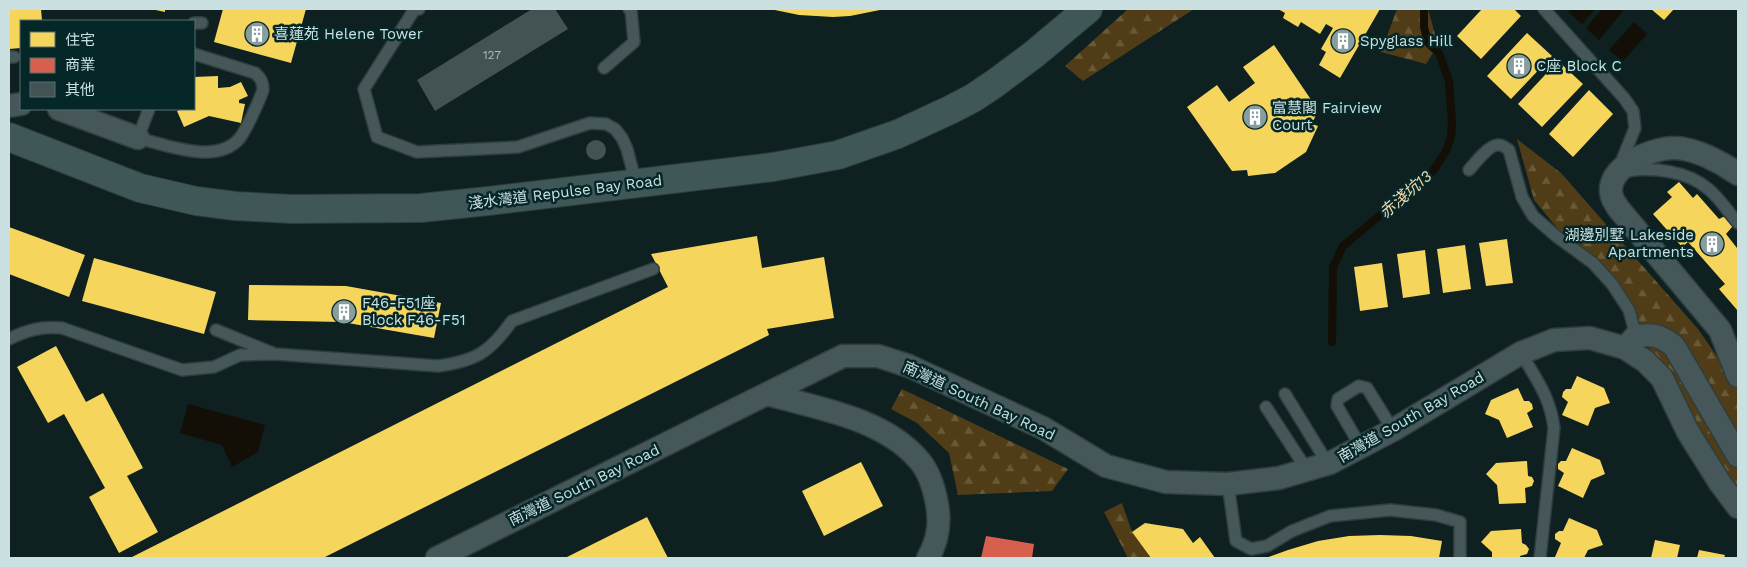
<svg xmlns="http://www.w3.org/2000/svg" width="1747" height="567" viewBox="0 0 1747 567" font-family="'Work Sans','Noto Sans TC',sans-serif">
  <defs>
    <pattern id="forest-firs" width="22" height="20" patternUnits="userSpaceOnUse" patternTransform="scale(1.25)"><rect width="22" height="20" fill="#503d17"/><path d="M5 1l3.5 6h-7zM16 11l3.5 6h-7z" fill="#685938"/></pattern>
  </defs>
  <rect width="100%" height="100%" fill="#0e2020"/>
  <path fill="url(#forest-firs)" d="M1128 9H1194L1083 81 1065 66Z
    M1397 9H1428L1438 45 1426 64 1381 52Z
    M1517 139 1561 173 1698 329 1738 387V493L1729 485 1667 373 1606 287 1534 200Z
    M902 389 1068 469 1052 491 958 495 949 453 917 423 891 409Z
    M1122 503 1132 532 1151 558H1128L1104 512Z"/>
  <path fill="#130e06" d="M1572 9H1595L1582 24 1568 12Z
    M1602 9H1620L1623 11 1599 40 1586 28Z
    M1634 22 1647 34 1623 61 1609 50Z
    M188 404 265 425 258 452 232 467 222 445 180 433Z"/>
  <path fill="#f6d55c" d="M9 9H41L42 21H21V48L9 49Z
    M151 9H165V12Z
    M223 9H306L291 63 214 42Z
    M770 9H885L850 16 833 17 799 15Z
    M1278 9H1380L1340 78 1319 65 1326 52 1321 49 1333 28 1326 24 1320 34 1301 22 1298 27 1283 18 1285 13Z
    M1482 9H1514L1521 16 1481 59 1457 36Z
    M1651 9H1674L1664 20Z
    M1527 33 1552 56 1511 99 1487 76Z
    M1274 45 1318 110 1312 124 1318 126 1306 152 1275 173 1248 176 1247 170 1232 171 1187 107 1217 85 1229 102 1255 83 1243 67Z
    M1558 61 1583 84 1542 127 1518 104Z
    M218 76V88L230 87 241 82 248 96 239 100V103L245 104 241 123 209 116 184 127 177 111 182 109H194V77Z
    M1589 90 1613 114 1573 157 1549 134Z
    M1679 182 1693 198 1697 194 1719 219 1723 217 1728 218 1732 222V227L1726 234 1737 248 1738 247V311L1719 289 1725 284 1688 242 1682 247 1653 214 1672 197 1667 192Z
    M9 227 85 255 69 297 9 274Z
    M757 236 762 268 824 257 834 318 767 329 769 335 323 558H130L668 287 651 254Z
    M1507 239 1513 283 1486 286 1479 243Z
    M1465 245 1471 289 1443 293 1437 249Z
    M1425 250 1430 294 1403 298 1397 254Z
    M94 258 216 292 204 334 82 301Z
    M1382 263 1388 307 1360 311 1354 267Z
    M249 285 346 286 441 303 434 338 342 322 248 320Z
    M56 346 86 402 103 393 143 468 127 476 158 532 119 553 89 497 105 488 64 414 48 423 17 367Z
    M1577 376 1604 388 1610 403 1595 408 1588 426 1562 415 1568 402 1562 397 1563 392 1566 389H1571Z
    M1518 388 1524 401H1529L1532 404 1533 409 1527 413 1533 427 1507 438 1499 420 1485 414 1491 400Z
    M1572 448 1600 460 1605 474 1591 480 1583 498 1558 486 1564 473 1558 469V464L1561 461H1566Z
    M1527 461 1528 476 1532 477 1534 481 1532 486 1525 488 1526 503 1499 504 1497 485 1486 474 1496 463Z
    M861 462 883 506 824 536 802 491Z
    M647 517 668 558H565Z
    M1569 518 1597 530 1603 545 1588 550 1584 558H1559L1555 557 1561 543 1555 539V534L1559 531H1563Z
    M1145 523 1183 529 1193 543 1200 537 1215 558H1151L1132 532Z
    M1521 529 1522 543 1526 545 1529 549 1527 554 1520 556V558H1492V552L1481 542 1491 531Z
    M1380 535 1411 536 1442 541 1439 558H1266L1288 550 1318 541 1349 536Z
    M1655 540 1680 545 1677 558H1651Z
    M1699 550 1725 555 1724 558H1697Z"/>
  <path fill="#d6604d" d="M986 536 1034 544 1032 558H981Z"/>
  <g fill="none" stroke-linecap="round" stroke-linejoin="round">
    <path stroke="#130e06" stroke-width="8" d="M1332 342 1333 267 1343 246 1433 171 1446 151 1451 137 1452 123 1449 81 1439 53 1428 43 1424 27V9"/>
  </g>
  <path fill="#435354" d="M532 9H555L568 29 435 111 417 80Z
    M586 150a10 10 0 1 1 20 0a10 10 0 1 1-20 0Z"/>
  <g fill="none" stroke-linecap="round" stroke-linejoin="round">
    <defs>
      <path id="service" d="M419 9 414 10 364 89 377 137 417 152 518 147 590 123 606 124 615 129 622 138 627 149 636 183
        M1544 9 1624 98 1633 111 1635 128 1620 165
        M194 23H202
        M9 57H14
        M604 68 634 42 631 10 629 9
        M149 109 138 138C166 145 216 165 239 139 246 131 259 101 263 90 263 82 261 78 255 73L194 54
        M1469 170C1475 163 1489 145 1498 145 1502 144 1506 148 1509 150L1522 197 1533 216 1556 236 1593 263 1612 284 1629 310 1636 336
        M1628 171C1652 167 1687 171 1707 188 1719 197 1728 212 1738 223
        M9 339C27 330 42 326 62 328L182 370 214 367 240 355 275 354 216 330
        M1521 353C1536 379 1550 396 1554 428L1540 558
        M275 354 438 366C476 361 490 352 512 321L653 269
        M1285 394 1328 464
        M1266 407 1307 470
        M1361 447 1337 406 1338 399 1359 386 1367 388 1393 430
        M1228 484 1236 541 1251 549 1267 546 1292 531 1330 516 1390 510 1436 515 1460 522V558"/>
      <path id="minor" d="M9 106 21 104
        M59 109 138 138
        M1738 174C1721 162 1695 148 1674 148 1651 148 1603 168 1612 197 1613 201 1616 204 1618 208L1720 330 1738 376
        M1625 348 1636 336C1654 334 1659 335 1674 346L1738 456
        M767 394C816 408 882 418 917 458 927 468 933 485 936 499 941 521 939 539 928 558
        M437 558 843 356H878L909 366 1043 428 1106 466 1166 482 1228 484 1279 478 1330 463 1393 430 1521 353 1554 340 1590 338 1625 348 1645 361 1662 378 1688 432 1720 483 1738 507"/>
      <path id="secondary" d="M9 137 140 188 196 201 235 206 292 209 421 208 488 201 773 167 838 155 898 134 950 110 973 98 994 84 1033 55 1088 9"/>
    </defs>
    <use href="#service" stroke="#2e3d3d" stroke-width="14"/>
    <use href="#minor" stroke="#2e3d3d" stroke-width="25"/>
    <use href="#secondary" stroke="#2e3d3d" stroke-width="30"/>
    <use href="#service" stroke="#455758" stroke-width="11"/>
    <use href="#minor" stroke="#455758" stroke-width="22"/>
    <use href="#secondary" stroke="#3f5757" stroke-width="28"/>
  </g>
  <defs>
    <symbol id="building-disc" viewBox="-11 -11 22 22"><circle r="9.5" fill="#889d9d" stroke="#062728"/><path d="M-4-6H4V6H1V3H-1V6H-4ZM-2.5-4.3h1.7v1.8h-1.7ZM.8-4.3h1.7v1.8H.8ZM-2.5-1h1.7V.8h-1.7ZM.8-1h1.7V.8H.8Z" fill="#fff"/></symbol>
  </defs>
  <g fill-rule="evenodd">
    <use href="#building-disc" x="243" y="20" width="28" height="28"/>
    <use href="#building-disc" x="1329" y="27" width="28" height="28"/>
    <use href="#building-disc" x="1505" y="52" width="28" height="28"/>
    <use href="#building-disc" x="1241" y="103" width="28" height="28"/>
    <use href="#building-disc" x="1698" y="230" width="28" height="28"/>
    <use href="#building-disc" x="330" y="298" width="28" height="28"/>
  </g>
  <g text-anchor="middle" stroke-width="5" stroke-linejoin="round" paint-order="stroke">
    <g font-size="12" fill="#a8bdbe">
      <text x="492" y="59">127</text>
    </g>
    <g font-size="15" fill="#cae0e1" stroke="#062728" text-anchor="start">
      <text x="274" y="39">喜蓮苑 Helene Tower</text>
      <text x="1360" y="46">Spyglass Hill</text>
      <text x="1536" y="71">C座 Block C</text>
      <text x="1272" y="113">富慧閣 Fairview<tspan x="1272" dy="17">Court</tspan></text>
      <text x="1694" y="240" text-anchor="end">湖邊別墅 Lakeside<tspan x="1694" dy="17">Apartments</tspan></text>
      <text x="362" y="308">F46-F51座<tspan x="362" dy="17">Block F46-F51</tspan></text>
    </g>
    <g font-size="15" fill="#cae0e1" stroke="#062728">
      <text transform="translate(565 192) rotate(-7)" y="5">淺水灣道 Repulse Bay Road</text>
      <text transform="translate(979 401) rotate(25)" y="5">南灣道 South Bay Road</text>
      <text transform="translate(1411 417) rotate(-30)" y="5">南灣道 South Bay Road</text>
      <text transform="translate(584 485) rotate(-26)" y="5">南灣道 South Bay Road</text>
    </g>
    <g font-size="16" font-style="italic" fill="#f4d8af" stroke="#062728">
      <text transform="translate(1405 194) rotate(-41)" y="6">赤淺坑13</text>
    </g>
  </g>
  <rect width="1747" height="567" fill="none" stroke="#cae0e1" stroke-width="20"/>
  <rect x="20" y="20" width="175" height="90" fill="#062728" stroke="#547172"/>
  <rect x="30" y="32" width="25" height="15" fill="#f6d55c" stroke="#547172"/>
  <text x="65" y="45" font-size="15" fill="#cae0e1">住宅</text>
  <rect x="30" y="58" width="25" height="15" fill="#d6604d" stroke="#547172"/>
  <text x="65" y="70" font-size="15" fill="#cae0e1">商業</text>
  <rect x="30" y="82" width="25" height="15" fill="#435354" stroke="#547172"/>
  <text x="65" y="95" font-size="15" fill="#cae0e1">其他</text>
</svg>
